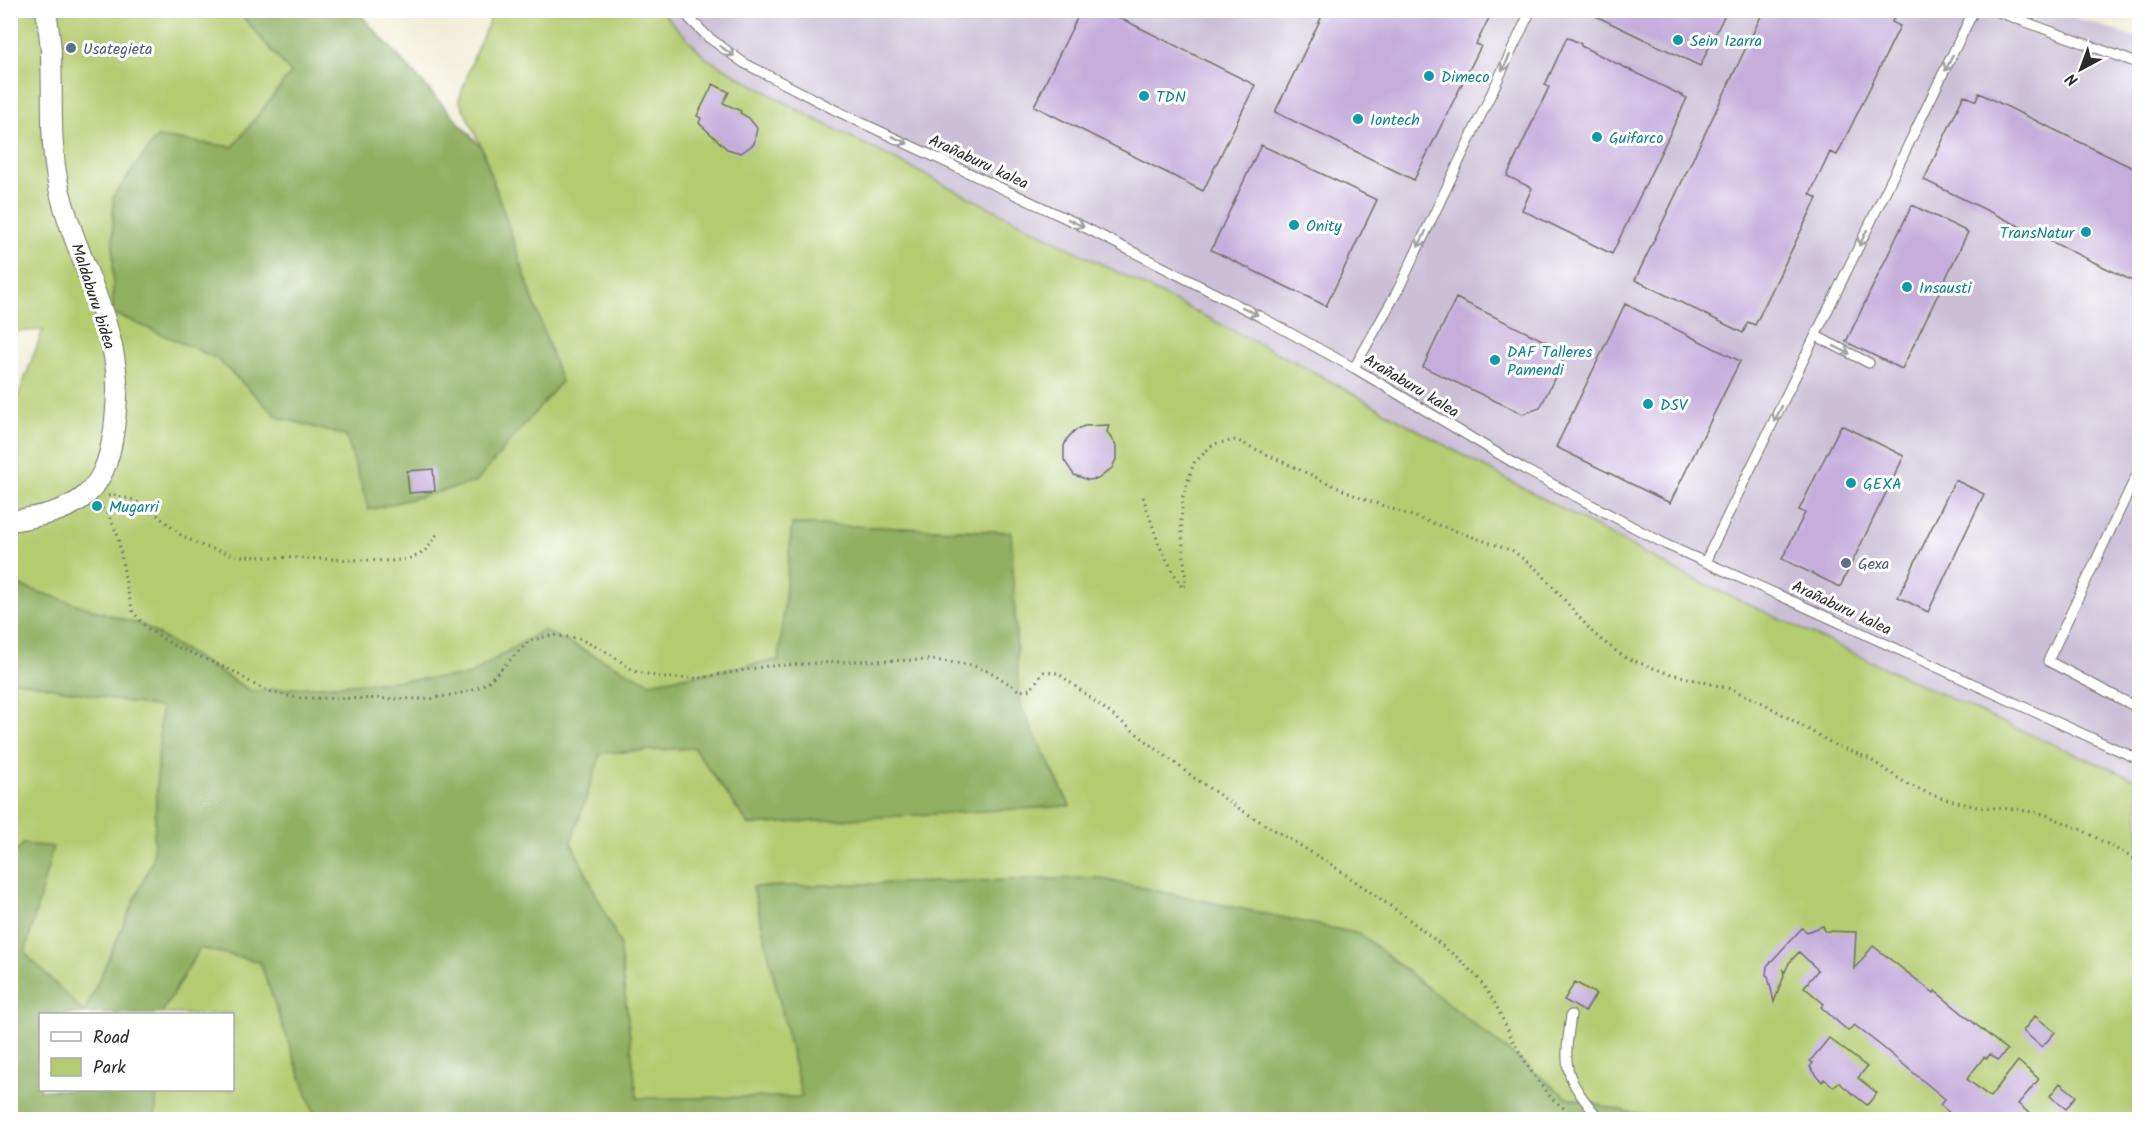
<svg xmlns="http://www.w3.org/2000/svg" width="2150" height="1130" viewBox="0 0 2150 1130" font-family="Kalam,sans-serif">
  <rect width="100%" height="100%" fill="#fff"/>
  <filter id="ink" filterUnits="userSpaceOnUse"><feTurbulence type="fractalNoise" baseFrequency=".0167" numOctaves="2"/><feDisplacementMap in="SourceGraphic" scale="12" xChannelSelector="R" yChannelSelector="G"/><feConvolveMatrix kernelMatrix="1 2 1 2 8 2 1 2 1" color-interpolation-filters="sRGB"/></filter>
  <filter id="wash" filterUnits="userSpaceOnUse"><feTurbulence type="fractalNoise" baseFrequency=".008" numOctaves="4" result="noise"/><feDisplacementMap in="SourceGraphic" scale="24" xChannelSelector="R" yChannelSelector="G"/><feGaussianBlur stdDeviation="1.35" result="paint"/><feColorMatrix in="noise" values="0 0 0 0 0 0 0 0 0 0 0 0 0 0 0 0 0 1.4 0 .05"/><feComposite in="paint" operator="in"/></filter>
  <g filter="url(#wash)">
    <rect width="100%" height="100%" fill="#f1ecd6"/>
    <path fill="#cbbfd5" d="M2052 10 2139 38V781L1997 720 1681 573 1477 463 1303 366 809 116 706 58 661 11Z"/>
    <path fill="#b4cb6f" stroke="#707b4d" stroke-width="1.5" d="M11 11H238L291 73 233 147 157 137 113 197V313L216 358 278 417 346 436 369 509 561 382 482 148 459 100 476 51 494 11H661L706 58 809 116 1303 366 1477 463 1681 573 1997 720 2139 781V1119H1658L1566 1097 1360 934 1096 878 753 887 802 1097 637 1098 619 942 571 842 601 753 694 748 749 825 1070 805 1019 703 1011 532 792 524 779 660 650 683 543 630 467 676 251 691 144 626 11 583 10 418 43 330 11 332Z
      M11 680 161 707 153 859 84 1013 25 953 52 847 24 844 11 856Z
      M200 948 260 962 316 1119 155 1120 157 1090H232V1014H162L163 1011Z"/>
    <path fill="#8faf62" stroke="#5d6d46" stroke-width="1.5" d="M238 11H357L482 148 561 382 476 482 369 510 346 436 278 417 216 358 113 313V197L157 137 233 147 291 73Z
      M792 524 1011 532 1019 703 1070 806 749 825 694 748 601 753 571 842 619 942 637 1098 802 1097 753 887 1097 878 1360 934 1566 1097 1658 1119H316L260 962 200 948 163 1010 162 1014H40V1090H157L155 1119 11 1120V856L23 844 53 847 25 953 84 1013 153 859 161 708 11 680V583L144 626 251 691 467 676 543 630 650 683 779 660Z"/>
    <g id="blocks">
      <path fill="#c5addc" d="M1081 10H1104L1255 85 1203 191 1034 106Z
        M1325 10H1474L1489 18 1476 44 1481 46 1414 180 1275 112Z
        M1583 10H1727L1700 66Z
        M1764 10H1898L1892 22 1900 26 1837 155 1830 152 1825 163 1810 194 1817 198 1755 325 1748 322 1743 333 1635 280Z
        M1567 37 1581 44V46L1687 98 1612 254 1522 210 1532 188 1507 176 1549 87 1545 85Z
        M713 84 729 92 723 103 741 111 740 113 749 118 757 128 754 144 741 153 727 149 699 123 701 118 697 116Z
        M1979 93 2139 171V284L1924 180 1964 95 1976 101Z
        M1261 145 1377 200 1326 306 1211 250Z
        M1912 205 1968 232 1902 369 1846 342Z
        M1456 298 1567 352 1540 408 1523 414 1423 367Z
        M1625 304 1740 361 1670 503 1556 447Z
        M1109 425 1107 432 1116 446V459L1112 468 1098 479 1088 480 1074 475 1064 460V446L1067 439 1074 431 1084 426Z
        M1841 425 1904 456 1840 587 1782 559 1805 513 1799 510Z
        M433 469 435 491 409 493 407 471Z
        M1955 480 1984 494 1928 612 1898 597Z
        M1823 926 1825 931 1856 932 1854 969 1873 946 1934 993 1935 991 2007 1050 1998 1060 1990 1054 1987 1058 1984 1057 1967 1079 1990 1097 2018 1061 2039 1079 2018 1104 2036 1119H1957L1940 1105 1945 1099 1880 1045 1854 1025 1848 1031 1821 1007 1824 1004 1804 987 1818 970 1799 952 1789 963 1785 972 1783 970 1784 976 1774 1002 1768 976 1766 975 1767 966 1802 928 1807 932Z
        M1575 982 1596 994 1585 1012 1564 1000Z
        M2035 1016 2055 1032 2042 1047 2023 1031Z
        M1829 1038 1867 1067 1858 1078 1877 1093 1867 1105 1838 1082 1834 1087 1824 1079 1822 1082 1810 1067 1813 1063 1810 1061Z
        M2060 1083 2076 1096 2066 1109 2050 1096Z"/>
    </g>
  </g>
  <g filter="url(#ink)">
    <use href="#blocks" fill-opacity="0" stroke="#706f67" stroke-width="1.5"/>
    <g fill="none" stroke-linecap="round" stroke-linejoin="round">
      <defs>
        <path id="lane" d="M685 10 690 19 708 37 744 63 841 113 1078 224 1263 318 1354 368 1524 469 1667 545 1792 601 2140 760
          M1993 10 2140 64
          M1816 336 1869 363
          M1354 368 1398 290 1531 10
          M2140 468 2048 661 2140 709
          M1705 562 1974 10
          M1571 1015C1569 1032 1564 1055 1569 1072 1573 1088 1590 1108 1601 1120"/>
        <path id="street" d="M10 521C75 512 105 498 114 429 116 410 119 389 116 370 109 307 73 250 59 188 49 145 53 99 51 56 51 41 48 26 46 10"/>
      </defs>
      <use href="#lane" stroke="#706f67" stroke-width="11"/>
      <use href="#street" stroke="#706f67" stroke-width="22"/>
      <path stroke="#706f67" stroke-width="3" stroke-dasharray="1.5 4.5" stroke-linecap="butt" d="M108 496 114 495 134 500 155 513 182 536 205 547 239 556 391 561C416 558 424 557 437 534
        M1143 497 1159 545 1182 588 1186 584 1181 522 1183 496 1194 463 1213 444 1236 440 1358 497 1513 551 1540 572 1594 634 1624 657 1664 672 1731 689 1763 703 1833 744 1868 758 1907 784 1938 797 1977 807 2015 809 2044 814 2082 830 2140 862
        M98 504 109 516 118 536 126 584 133 612 147 628 173 645 233 671 255 685 272 692 298 698 430 699 471 691 488 682 529 641 552 635 578 638 609 653 634 671 664 678H700L768 666 857 661 933 660 971 665 991 672 1020 691 1031 689 1044 672 1058 673 1193 777 1243 811 1329 863 1402 914 1458 958 1478 978 1494 1001 1514 1043 1533 1074 1551 1098 1578 1120"/>
      <use href="#lane" stroke="#fff" stroke-width="9"/>
      <use href="#street" stroke="#fff" stroke-width="20"/>
    </g>
    <defs><path id="oneway-shaft" d="M-6 0H5M1.5-3L5.5 0L1.5 3" fill="none" stroke-width="1.6" stroke-linecap="round" stroke-linejoin="round" transform="scale(1.5)"/></defs>
    <g stroke="#a0a0a0">
      <use href="#oneway-shaft" transform="translate(727 51) rotate(36)"/>
      <use href="#oneway-shaft" transform="translate(1506 63) rotate(116)"/>
      <use href="#oneway-shaft" transform="translate(1949 63) rotate(116)"/>
      <use href="#oneway-shaft" transform="translate(900 140) rotate(25)"/>
      <use href="#oneway-shaft" transform="translate(1076 223) rotate(26)"/>
      <use href="#oneway-shaft" transform="translate(1863 238) rotate(116)"/>
      <use href="#oneway-shaft" transform="translate(1422 239) rotate(116)"/>
      <use href="#oneway-shaft" transform="translate(1250 311) rotate(27)"/>
      <use href="#oneway-shaft" transform="translate(1842 350) rotate(26)"/>
      <use href="#oneway-shaft" transform="translate(1778 414) rotate(116)"/>
    </g>
  </g>
  <g fill="#0f9aa8" stroke="#fff" stroke-width="2">
    <circle cx="1678" cy="40" r="6"/>
    <circle cx="1429" cy="76" r="6"/>
    <circle cx="1144" cy="96" r="6"/>
    <circle cx="1358" cy="119" r="6"/>
    <circle cx="1597" cy="137" r="6"/>
    <circle cx="1294" cy="225" r="6"/>
    <circle cx="2086" cy="232" r="6"/>
    <circle cx="1907" cy="287" r="6"/>
    <circle cx="1495" cy="360" r="6"/>
    <circle cx="1648" cy="404" r="6"/>
    <circle cx="1851" cy="483" r="6"/>
    <circle cx="97" cy="506" r="6"/>
  </g>
  <g fill="#5c6f8a" stroke="#fff" stroke-width="2">
    <circle cx="71" cy="48" r="6"/>
    <circle cx="1846" cy="563" r="6"/>
  </g>
  <g text-anchor="middle" stroke-width="6" stroke-linejoin="round" paint-order="stroke">
    <g font-size="16" fill="#0d838f" stroke="#fff" text-anchor="start">
      <text x="1690" y="46">Sein Izarra</text>
      <text x="1441" y="82">Dimeco</text>
      <text x="1156" y="102">TDN</text>
      <text x="1370" y="125">Iontech</text>
      <text x="1609" y="143">Guifarco</text>
      <text x="1306" y="231">Onity</text>
      <text x="2074" y="238" text-anchor="end">TransNatur</text>
      <text x="1919" y="293">Insausti</text>
      <text x="1507" y="357">DAF Talleres<tspan x="1507" dy="18">Pamendi</tspan></text>
      <text x="1660" y="410">DSV</text>
      <text x="1863" y="489">GEXA</text>
      <text x="109" y="512">Mugarri</text>
    </g>
    <g font-size="16" fill="#4e5e75" stroke="#fff" text-anchor="start">
      <text x="83" y="54">Usategieta</text>
      <text x="1858" y="569">Gexa</text>
    </g>
    <g font-size="16" fill="#2b2b2b" stroke="#fff">
      <text transform="translate(979 161) rotate(25)" y="6">Arañaburu kalea</text>
      <text transform="translate(94 296) rotate(72)" y="6">Maldaburu bidea</text>
      <text transform="translate(1412 385) rotate(31)" y="6">Arañaburu kalea</text>
      <text transform="translate(1842 607) rotate(25)" y="6">Arañaburu kalea</text>
    </g>
  </g>
  <rect width="2150" height="1130" fill="none" stroke="#fff" stroke-width="36"/>
  <rect x="39" y="1013" width="195" height="78" fill="#ffffff" stroke="#aaaaaa" stroke-width="1.5"/>
  <rect x="51" y="1032" width="30" height="9" fill="#ffffff" stroke="#aaaaaa" stroke-width="1.5"/>
  <text x="93" y="1043" font-size="18" fill="#2b2b2b">Road</text>
  <rect x="51" y="1058" width="30" height="18" fill="#b4cb6f" stroke="#aaaaaa" stroke-width="1.5"/>
  <text x="93" y="1073" font-size="18" fill="#2b2b2b">Park</text>
  <g transform="translate(2081 69) rotate(221)" stroke="#ffffff" stroke-width="4.5" paint-order="stroke">
  <path d="M0-4.5L10 22L0 15L-10 22Z" fill="#2b2b2b"/>
  <text y="-9" font-size="16" font-weight="bold" text-anchor="middle" fill="#2b2b2b">N</text>
  </g>
</svg>
